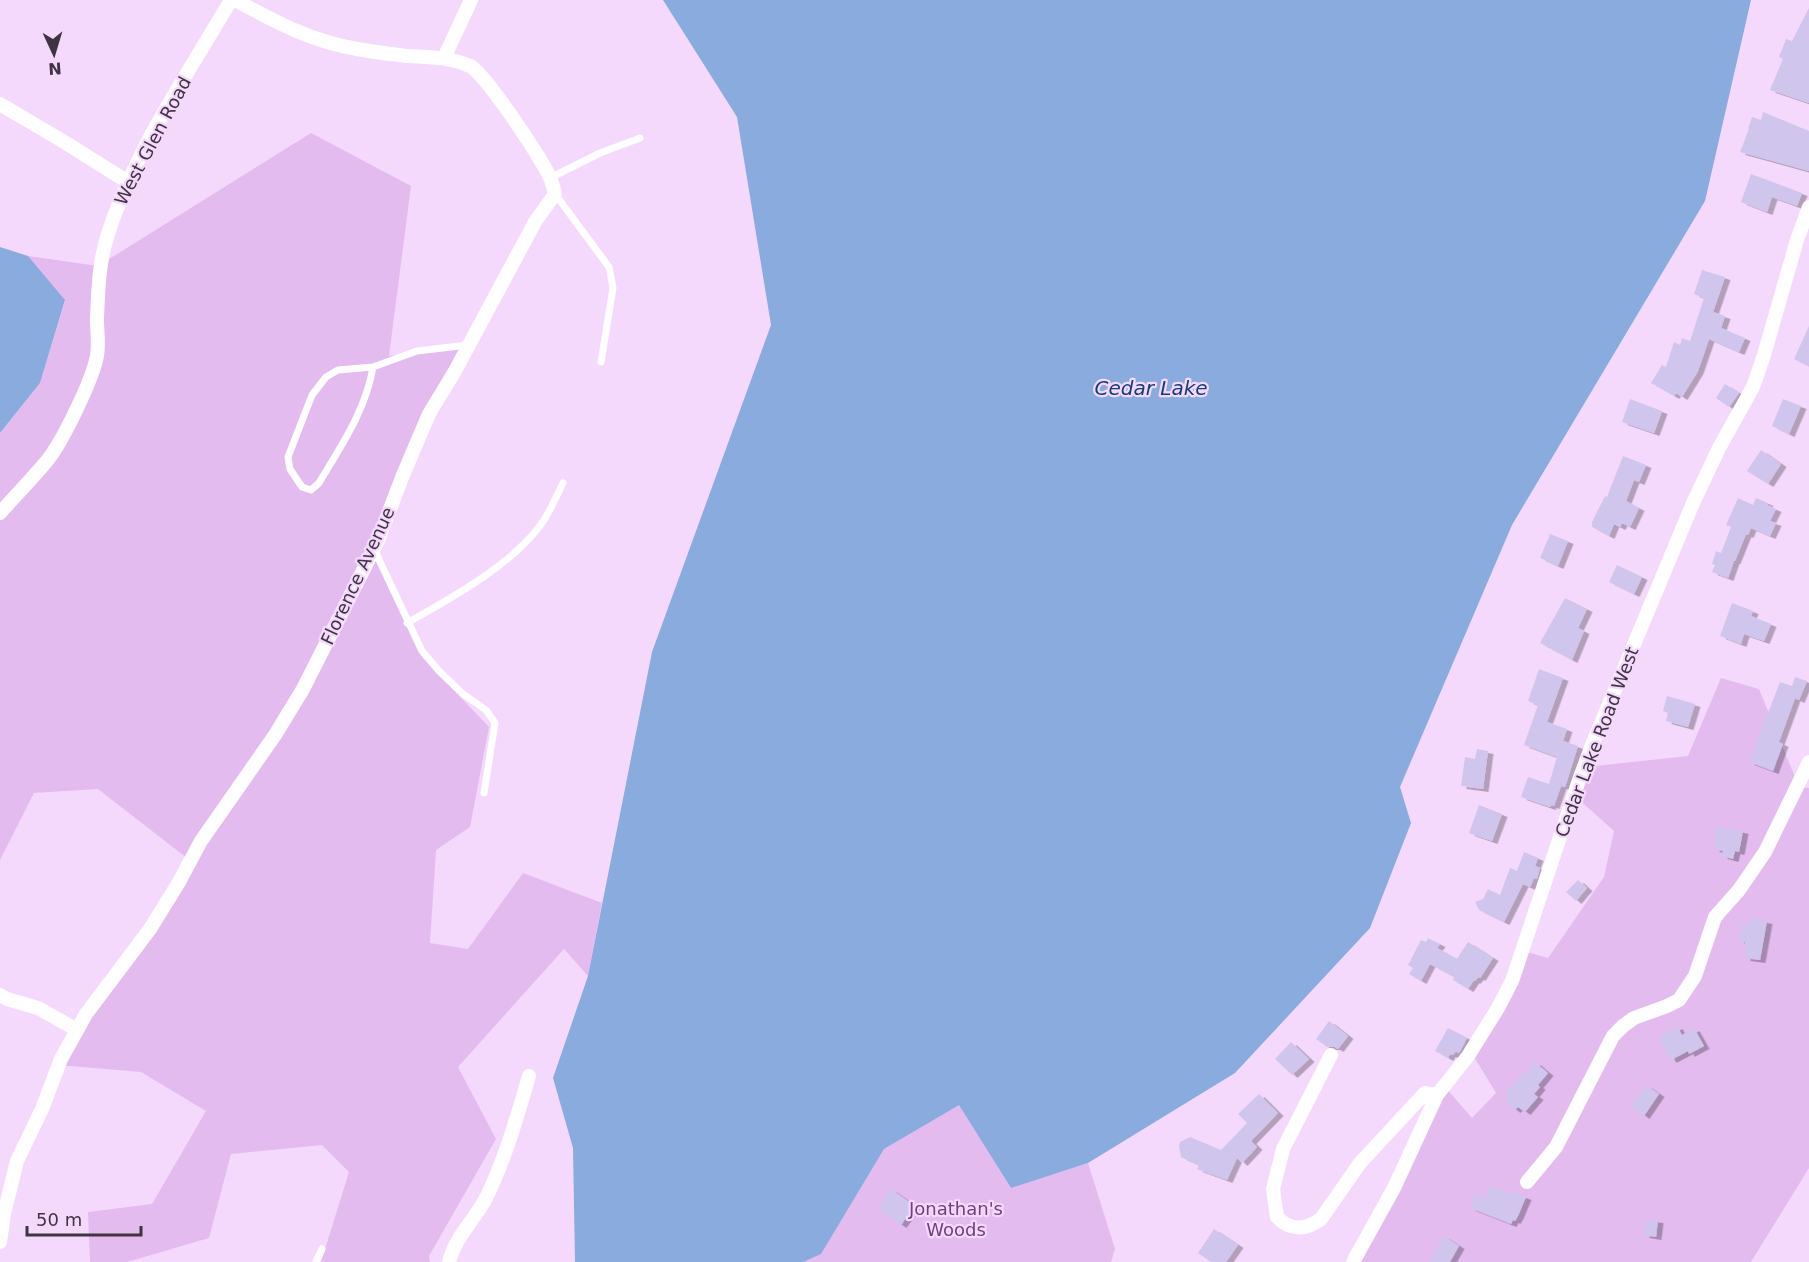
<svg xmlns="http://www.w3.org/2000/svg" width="1809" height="1262" viewBox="0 0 1809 1262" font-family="'DejaVu Sans',sans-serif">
  <defs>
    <filter id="shadow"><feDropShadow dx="5.5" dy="3" stdDeviation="0" flood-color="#0004"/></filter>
  </defs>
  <rect width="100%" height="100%" fill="#f5d9fd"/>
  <path fill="#e3bbef" d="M311 133 411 186 389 356 466 344 375 549 422 657 489 727 470 827 436 850 430 943 468 949 523 873 602 903 588 976 564 949 458 1067 496 1139 429 1256 430 1262H321L349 1172 322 1145 231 1154 209 1238 127 1262H90L88 1212 152 1204 206 1111 141 1072 58 1065 192 862 98 789 34 793 0 860V433L40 383 65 301 28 256 98 266Z
    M1721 678 1759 689 1799 787 1809 788V1168L1751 1262H1353L1446 1088 1472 1118 1496 1093 1471 1052 1524 951 1548 958 1604 877 1614 831 1576 797 1586 767 1688 756Z
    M959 1104 1011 1188 1088 1163 1115 1249 1111 1262H803L821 1253 884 1149Z"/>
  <path fill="#89abdd" d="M663 0H1751L1705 201 1512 525 1400 787 1411 823 1370 928 1235 1073 1088 1163 1011 1188 959 1105 884 1149 821 1254 803 1262H575L573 1148 553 1078 588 976 652 652 771 325 737 117Z
    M0 247 28 256 65 300 40 383 0 433Z"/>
  <path fill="#d0c5ed" filter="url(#shadow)" d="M1809 8V103L1770 90 1783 59 1779 57 1786 39 1792 41Z
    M1763 112 1809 131V171L1740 152 1749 129H1748L1752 117 1761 120Z
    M1751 174 1802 193 1797 206 1772 197 1767 212 1741 202Z
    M1702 270 1725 277 1713 312 1725 316 1721 328 1745 338 1739 352 1709 339 1698 371 1682 397 1676 393 1674 396 1651 383 1662 365 1666 367 1674 342 1680 345 1682 338 1690 341 1704 298 1694 294Z
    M1809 326V366L1794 359Z
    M1725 384 1739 393 1729 407 1716 398Z
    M1630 399 1662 411 1654 433 1622 422Z
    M1783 399 1801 406 1789 434 1772 426Z
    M1761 450 1781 464 1768 484 1747 471Z
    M1623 456 1646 465 1639 482 1634 480 1626 501 1639 508 1630 527 1622 523 1620 527 1614 524 1609 536 1592 527V522L1605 496 1607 497Z
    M1738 498 1753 505 1756 498 1768 503 1767 505 1776 509 1770 521 1776 523 1770 536 1751 528 1748 535 1746 534 1735 561H1734L1728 578 1712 572 1715 565 1712 564 1716 551 1721 553 1731 527 1726 525Z
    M1550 534 1568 541 1558 566 1540 558Z
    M1617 565 1642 577 1634 594 1609 582Z
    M1565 598 1587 609 1578 628 1584 631 1572 660 1540 643Z
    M1732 603 1753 611 1751 616 1771 624 1764 641 1744 634 1741 644 1720 636Z
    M1539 669 1563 678 1547 722 1567 729 1563 741 1578 746 1565 787 1561 786 1554 806 1551 805 1550 807 1521 797 1528 777 1549 784 1557 757 1524 745 1538 705 1528 701Z
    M1795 677 1807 681 1799 700 1795 698 1779 742 1783 744 1773 771 1749 762 1780 682 1792 686Z
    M1667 696 1695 704 1688 727 1666 721 1668 713 1663 711Z
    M1477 749 1488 751 1483 789 1461 786 1465 757 1475 759Z
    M1479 805 1502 814 1492 841 1469 833Z
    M1716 827 1731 830V828L1743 831 1739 852 1735 851 1733 859 1722 856 1723 851 1714 849 1717 839 1713 838Z
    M1524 852 1538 858 1535 866 1540 868 1537 879 1534 878 1530 887 1523 884 1504 922 1479 910 1475 902 1483 899 1488 889 1500 895 1510 868 1517 871Z
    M1578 880 1587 888 1576 901 1566 892Z
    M1750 918 1767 921 1760 960 1745 958 1747 946 1745 945V942L1739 941 1742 924 1749 925Z
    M1428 938 1440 944 1437 948 1457 959 1468 942 1493 958 1480 978 1478 977 1475 981 1474 980 1468 989 1453 980 1454 977 1430 964 1421 981 1409 974 1413 968 1408 965 1421 940 1426 942Z
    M1329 1021 1348 1036 1338 1049 1335 1047H1327L1316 1039Z
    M1677 1026 1682 1035 1694 1028 1704 1046 1689 1054 1688 1051 1671 1060 1660 1040 1662 1038 1661 1035Z
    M1448 1028 1467 1038 1459 1053 1456 1051 1453 1055 1450 1054 1448 1058 1435 1051Z
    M1291 1042 1309 1059 1292 1075 1275 1059Z
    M1535 1062 1548 1073 1538 1085 1540 1087 1534 1094 1538 1097 1525 1112 1518 1107 1515 1110 1505 1102 1509 1097 1505 1094 1523 1072 1525 1074Z
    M1646 1085 1659 1094 1644 1116 1631 1106Z
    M1259 1094 1278 1113 1251 1141 1257 1147 1242 1163 1237 1158 1227 1180 1197 1169 1199 1165 1181 1157 1179 1146 1180 1142 1190 1137 1221 1150 1247 1123 1238 1114Z
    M1490 1186 1509 1194 1510 1191 1526 1197 1518 1216 1515 1221 1513 1220 1511 1224 1470 1208 1475 1195 1485 1199Z
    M891 1189 915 1206 901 1225 878 1209Z
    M1647 1219 1658 1220 1656 1237 1644 1235Z
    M1214 1229 1238 1245 1226 1262H1211L1198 1253Z
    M1444 1236 1459 1246 1450 1262H1429Z"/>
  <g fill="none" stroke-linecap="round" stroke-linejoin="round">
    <path stroke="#fff" stroke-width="7" d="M550 178 600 153 640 138
      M555 194 609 267 613 288 601 362
      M373 367C366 410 341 446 319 483L311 490 302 487 290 469 288 457 312 395 326 377 338 370 373 367 417 351 468 345
      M374 549 422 651 439 671 463 694 486 710 495 723 484 793
      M407 623C451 598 516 563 544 520 551 509 557 495 563 483
      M316 1262 322 1249"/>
    <path stroke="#fff" stroke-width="14" d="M444 58 471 0
      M0 104 66 143 128 182
      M0 513C15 496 31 480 46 462 62 443 92 381 97 356 99 344 97 331 97 319 98 291 99 261 108 234 135 150 187 75 231 0
      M0 995 7 999 38 1008 77 1030
      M1331 1055 1283 1149 1273 1189 1277 1217C1290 1231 1306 1230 1321 1219L1360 1163 1425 1093 1437 1095
      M1527 1182 1556 1147 1613 1036 1623 1026 1634 1018 1667 1006 1679 1000 1695 976 1715 917 1739 890 1765 852 1809 762
      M0 1242 4 1214 17 1161 42 1109 61 1059 86 1014 150 929 179 882 201 841 275 735 303 689 377 543 403 475 429 414 455 371 535 222 555 194C554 189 553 185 551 180 545 163 484 72 470 66 449 57 428 57 407 56 390 54 373 52 357 49 310 41 276 22 235 0
      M449 1262C456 1235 474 1221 486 1198 505 1160 517 1117 529 1076
      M1353 1262 1394 1188 1437 1095 1468 1056 1498 1008 1512 981 1579 780 1592 745 1693 503 1719 448 1753 387 1764 355 1797 240 1809 207"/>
  </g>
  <g text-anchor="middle" stroke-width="4.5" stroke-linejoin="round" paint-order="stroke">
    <g font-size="18" fill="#3f3442" stroke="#f5d9fd">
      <text transform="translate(153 141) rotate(-62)" y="6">West Glen Road</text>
      <text transform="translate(358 576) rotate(-65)" y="6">Florence Avenue</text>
      <text transform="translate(1597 742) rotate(-69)" y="6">Cedar Lake Road West</text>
    </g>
    <g font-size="18" fill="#703f7e" stroke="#f5d9fd">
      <text x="956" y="1215">Jonathan's<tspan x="956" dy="21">Woods</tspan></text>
    </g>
    <g font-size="20" font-style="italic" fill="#133d79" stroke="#f5d9fd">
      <text x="1151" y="395">Cedar Lake</text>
    </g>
  </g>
  <g transform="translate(54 54) rotate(176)" stroke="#f5d9fd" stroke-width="4.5" paint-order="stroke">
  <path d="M0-4.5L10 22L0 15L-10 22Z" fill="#3f3442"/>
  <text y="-9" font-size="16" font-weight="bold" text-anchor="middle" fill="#3f3442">N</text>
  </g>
  <path d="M27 1226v9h114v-9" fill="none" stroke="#3f3442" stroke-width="3"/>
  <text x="36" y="1226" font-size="18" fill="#3f3442" stroke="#f5d9fd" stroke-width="4.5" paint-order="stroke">50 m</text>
</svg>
